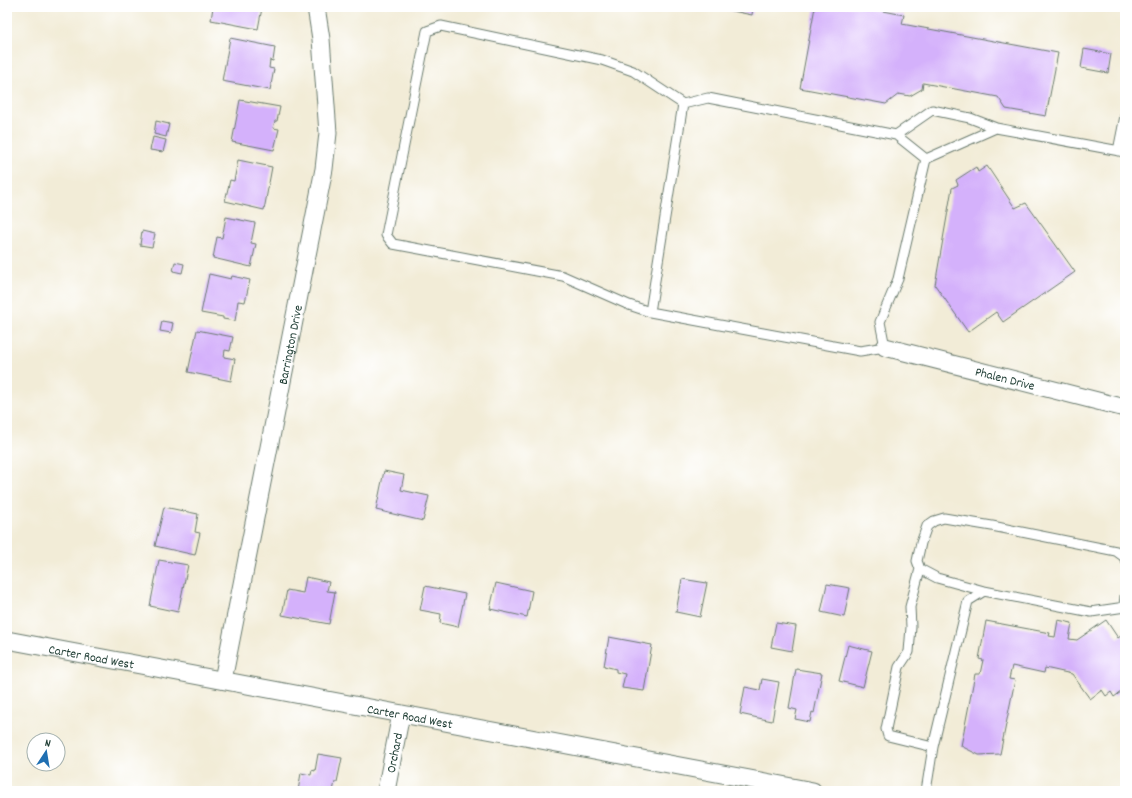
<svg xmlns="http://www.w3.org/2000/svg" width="1132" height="798" viewBox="0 0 1132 798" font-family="Dekko,sans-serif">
  <rect width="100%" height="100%" fill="#fff"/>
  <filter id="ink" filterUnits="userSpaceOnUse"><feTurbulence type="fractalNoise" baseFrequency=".025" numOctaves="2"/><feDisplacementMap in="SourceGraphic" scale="8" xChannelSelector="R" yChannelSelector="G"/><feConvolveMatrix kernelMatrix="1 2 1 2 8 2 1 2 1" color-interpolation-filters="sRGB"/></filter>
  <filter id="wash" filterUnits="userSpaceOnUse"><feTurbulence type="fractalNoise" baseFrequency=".012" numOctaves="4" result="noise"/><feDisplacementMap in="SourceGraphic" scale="16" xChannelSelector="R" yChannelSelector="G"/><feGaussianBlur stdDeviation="0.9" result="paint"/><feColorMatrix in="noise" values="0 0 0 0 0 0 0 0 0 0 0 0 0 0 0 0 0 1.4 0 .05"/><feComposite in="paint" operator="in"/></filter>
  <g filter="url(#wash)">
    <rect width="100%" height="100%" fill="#f2ecd7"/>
    <g id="blocks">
      <path fill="#d4b1fb" d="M213 7 262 8 258 29 211 20Z
        M713 7H753L752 15Z
        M815 7H863L904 15 902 24 1058 53 1046 116 1006 109 998 97 923 83 922 89 910 96 899 94 886 104 800 88Z
        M230 38 275 47 273 61 270 60 269 68 274 69 270 90 222 81Z
        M1084 49 1111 54 1108 73 1081 68Z
        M240 100 280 107 277 121H275L273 128 279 129 274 150 232 142Z
        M156 121 169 124 166 137 154 134Z
        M153 137 166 140 163 152 150 150Z
        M238 160 272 167 264 210 225 201 230 180 234 181Z
        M987 166 1015 208 1026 203 1075 272 1003 322 996 312 968 332 935 285 952 188 958 185 956 180 976 167 978 172Z
        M226 217 255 223 251 243 256 244 251 267 213 258 217 237 222 238Z
        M142 231 155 234 152 247 140 245Z
        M175 262 184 264 182 273 173 271Z
        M209 274 231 279 232 276 250 280 245 302 238 301 235 321 223 319V317L201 313Z
        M162 321 173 323 171 333 160 331Z
        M197 330 233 337 230 351 225 350 224 357 235 359 231 381 188 372Z
        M384 471 404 475 401 490 429 496 423 521 376 510Z
        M164 507 198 514 195 532 200 533 195 555 155 546Z
        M159 560 188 565 178 612 150 606Z
        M306 577 329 582 327 591 335 592 329 624 282 615 287 590 303 593Z
        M682 579 707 583 700 617 676 612Z
        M496 583 532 591 527 617 490 609Z
        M827 584 850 588 844 617 821 612Z
        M425 586 465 594 458 627 440 623 441 614 420 610Z
        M1058 620 1072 623 1069 639 1077 640 1106 620 1118 638 1125 633V689L1114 697 1111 692 1106 696 1102 690 1090 699 1072 674 1045 668 1044 673 1012 666 1009 679 1015 680 1000 754 979 755 961 746 975 674H980L983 660 979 659 986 621 1050 633 1049 636 1055 637Z
        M776 623 796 626 792 651 771 647Z
        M609 637 652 645 644 691 622 688 625 674 616 672V669L604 666Z
        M848 645 872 651 863 687 839 681Z
        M796 669 822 673 814 713 812 712 810 722 795 719 797 710 789 708Z
        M762 679 779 682 772 721 740 714 745 687 760 690Z
        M318 754 342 758 337 782H335L333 791H298L301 773 311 775 312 770 315 771Z"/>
    </g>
  </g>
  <g filter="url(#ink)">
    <use href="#blocks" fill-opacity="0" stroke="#697a6d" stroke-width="1"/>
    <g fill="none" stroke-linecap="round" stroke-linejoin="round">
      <defs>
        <path id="service" d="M708 98 896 135 926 159 898 279 880 322 885 347 860 351 650 312 683 104Z
          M896 135 932 110 970 118 996 128 1125 152
          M1118 151 1125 116
          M926 159 996 128
          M650 312 629 305 563 276 393 244 386 235 427 31 441 26 602 60 633 71 683 104
          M920 569 910 607 911 627 909 652 899 667 886 729 888 736 933 747
          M984 591 937 578 920 569 917 561 921 543 927 526 934 521 944 518 992 526 1116 551 1123 556 1125 559
          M1124 606 1125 596
          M926 791 933 747 968 601 984 591 1091 612 1125 607"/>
        <g id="minor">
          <path id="s1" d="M885 347 1125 408"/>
          <path id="s2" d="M7 640 813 791"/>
          <path id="s3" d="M223 680 324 169 328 133 321 39 316 7"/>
          <path id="s4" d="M386 791 401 714"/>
        </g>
      </defs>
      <use href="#service" stroke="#697a6d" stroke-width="11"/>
      <use href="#minor" stroke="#697a6d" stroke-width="19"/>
      <use href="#service" stroke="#fff" stroke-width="9"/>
      <use href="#minor" stroke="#fff" stroke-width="17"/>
    </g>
  </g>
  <g text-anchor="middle" stroke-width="4" stroke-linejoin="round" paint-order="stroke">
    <g font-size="13" fill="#1f3d34" stroke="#fff">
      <text dy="5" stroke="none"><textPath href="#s3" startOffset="342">Barrington Drive</textPath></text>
      <text dy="5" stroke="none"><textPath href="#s1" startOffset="124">Phalen Drive</textPath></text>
      <text dy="5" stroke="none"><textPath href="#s2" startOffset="86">Carter Road West</textPath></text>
      <text dy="5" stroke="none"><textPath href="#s2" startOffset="410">Carter Road West</textPath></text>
      <text dy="5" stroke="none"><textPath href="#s4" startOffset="39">Orchard</textPath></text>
    </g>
  </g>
  <rect width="1132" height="798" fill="none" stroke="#fff" stroke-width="24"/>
  <g transform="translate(46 752) rotate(12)"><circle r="19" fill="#ffffff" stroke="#a5b1ae"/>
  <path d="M0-3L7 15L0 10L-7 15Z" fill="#1f6fb2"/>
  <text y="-6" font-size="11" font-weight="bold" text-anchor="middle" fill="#1f3d34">N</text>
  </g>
</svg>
